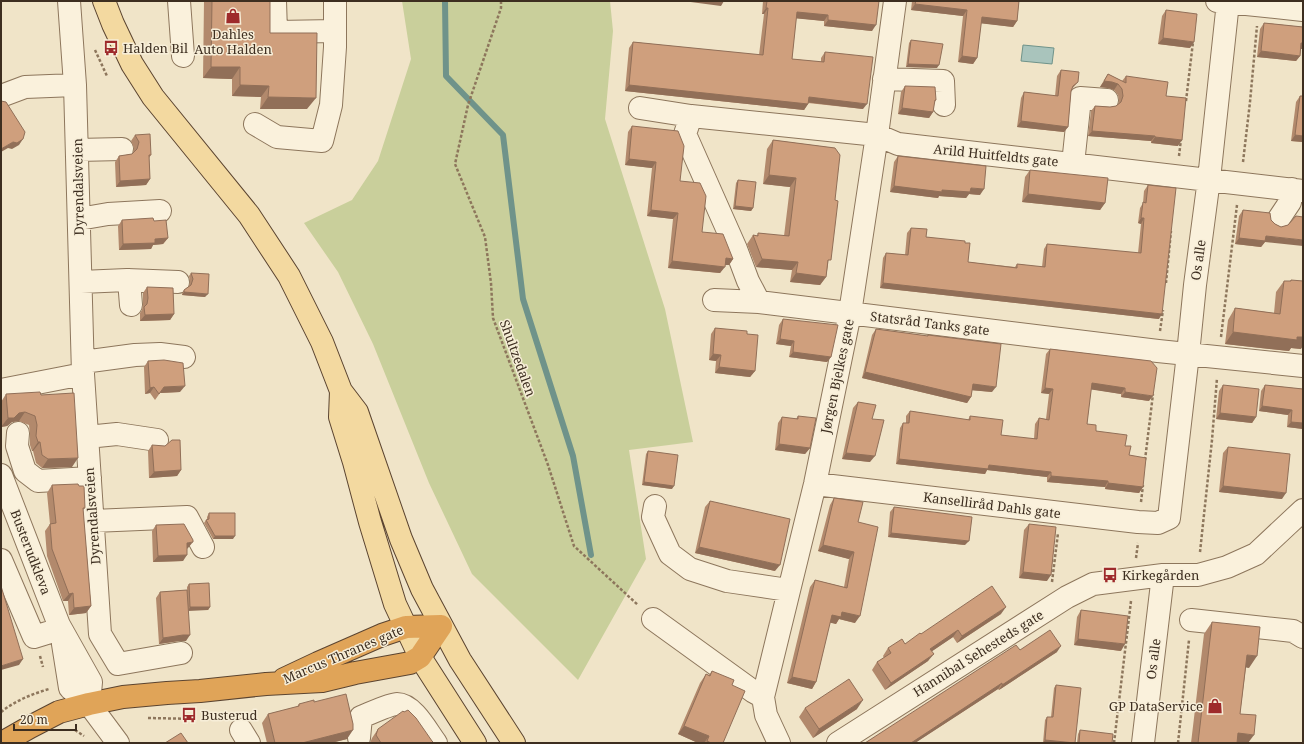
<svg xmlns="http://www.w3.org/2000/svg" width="1304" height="744" viewBox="0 0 1304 744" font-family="'Noto Serif',serif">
  <rect width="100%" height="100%" fill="#f0e4c8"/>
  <path fill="#c9cf9b" d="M402 1H610L613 31 605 119 665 309 693 442 629 450 646 559 578 680 472 574 429 483 373 344 338 272 304 223 352 200 378 161 411 59Z"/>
  <path fill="#a9c4bc" stroke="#6f938a" d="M1023 45 1054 48 1052 64 1021 61Z"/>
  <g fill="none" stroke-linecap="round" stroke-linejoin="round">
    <path stroke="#6f938a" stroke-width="6" d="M445 1 446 76 503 135 523 299 573 456 591 555"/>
    <defs>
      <path id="minor" d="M69 1 75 85 83 374 100 634 118 664 181 653
        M179 1 183 56
        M275 1 276 32 335 31
        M1217 1 1303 10
        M884 79 943 81 944 105
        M1 96 25 87 75 85
        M640 108 691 116 877 135 898 144 1303 191
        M691 116 685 134 736 249 748 281 759 302
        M255 124 277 137 322 141 331 105 335 47V1
        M77 150 122 149
        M1073 164 1080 98 1107 100
        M79 219 108 214 160 211
        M1278 220 1290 202 1292 189
        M129 280 131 305
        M81 282 127 280 178 282
        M714 300 759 302 1158 351 1303 366
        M83 362 135 355 160 354 184 357
        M1 390 83 374
        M18 433 17 446 25 471 38 481 90 478
        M87 437 117 434 157 440
        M1 475 59 625 91 682 89 704
        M815 484 1138 522 1158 523 1169 518 1188 354 1195 285 1209 179 1228 2
        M655 506 653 517 670 554 690 569 727 581 788 590
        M93 521 187 517 203 547
        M1 560 34 637 60 629
        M653 619 754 692 763 697
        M1191 620 1293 631 1303 637
        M63 644 70 688 89 704 118 743
        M241 730 249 743
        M359 738 361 717C369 714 390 704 397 704 413 704 427 731 436 743
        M779 743 766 715 763 697 815 484 850 313 877 135 895 1
        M838 743 1067 597 1093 584 1163 575H1198L1227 567 1256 554 1303 510
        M1143 743 1163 575"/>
      <path id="major" d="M104 1 113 24 132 64 153 97 249 215 289 276 322 342 341 391 357 412 401 539 422 589 460 660 514 743
        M341 391 340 417 354 462 370 522 395 604 420 657 475 743"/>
      <path id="highway" d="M284 679 318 663 382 635 406 627 441 626
        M2 743 30 727 59 712 89 704 123 697 167 693 200 691 266 684 322 681 355 673 410 663 420 657 441 626"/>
    </defs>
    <use href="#minor" stroke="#8d765c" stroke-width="24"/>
    <use href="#major" stroke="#5b4430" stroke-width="24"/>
    <use href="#highway" stroke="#5b4430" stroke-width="24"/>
    <path stroke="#8d765c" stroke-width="2.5" stroke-dasharray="3 2" stroke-linecap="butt" d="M501 1V8L468 105 455 164 485 237 491 283 493 318 548 465 574 546 638 605
      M95 50 107 76
      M1186 101 1193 42
      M1179 156 1181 139
      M1243 162 1250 102 1257 26
      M1166 283 1171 231
      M1160 331 1163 310
      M1221 337 1237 205
      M1145 460 1153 394
      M1141 502 1143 485
      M1200 552 1212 440 1217 378
      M1136 558 1138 543
      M1052 582 1058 533
      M40 656 43 667
      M1 712C15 701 32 694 49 689
      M148 718 197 719
      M75 730 84 736
      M1114 743 1131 601
      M1178 743 1189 640"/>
    <use href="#minor" stroke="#faf1dc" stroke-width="22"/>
    <use href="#major" stroke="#f3d9a0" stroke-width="22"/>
    <use href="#highway" stroke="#e0a458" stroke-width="22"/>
  </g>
  <path fill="#b2896c" d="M204 1H270V33L307 109H260L261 97 232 96V79L203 78Z
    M763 1H879L872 31 824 26V21L796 18 792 59 821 62V58L825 52 863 109 808 103V104L804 110 625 91 629 48 633 42 759 55 764 14H762Z
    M912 1H1019L1017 21 1013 27 981 23 977 58 973 64 958 62 963 16 911 10Z
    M1166 10 1190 48 1158 44 1162 16Z
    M1264 23 1303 27V49H1301L1300 56 1296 61 1257 57 1260 29Z
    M911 40 937 68 906 67 909 43Z
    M1061 70 1078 82 1072 89 1071 91 1068 127 1064 132 1017 127 1021 98 1024 92 1055 96 1057 76Z
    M1108 74 1122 81 1126 76 1166 96 1178 146 1151 143V141L1088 136 1091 111 1095 106 1110 107 1116 106 1118 104 1119 101 1118 95 1114 90 1108 88 1100 87Z
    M905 86 936 100 934 103 933 112 929 118 898 114 901 92Z
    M1300 96H1303V142L1291 141 1296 102Z
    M632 126 680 181 702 232 733 259 729 265H725L720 273 668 268 673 219 647 216 652 168 625 165 628 132Z
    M135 135 151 155 149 158 150 179 146 185 116 187 115 162 119 156 132 154 133 153 134 148 131 141Z
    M773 140 835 148 828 265 826 277 820 285 790 282 792 270 756 267 747 244 753 235 757 236 758 233 784 236 790 187 763 184 767 149Z
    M898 156 980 195 969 194 966 198 939 196 938 198 890 192 894 162Z
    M1030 170 1105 203 1100 210 1022 202 1025 177Z
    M738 180 753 208 751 211 733 209 736 183Z
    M1148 185 1159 319 880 288 883 258 886 253 905 255 907 233 911 228 926 237 965 243 968 262 1015 267 1017 264 1042 267 1044 249 1047 244 1138 253 1141 224 1138 223 1140 208 1143 203 1144 191Z
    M1243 210 1271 220 1275 224 1281 227 1288 225 1303 217 1265 242 1261 247 1235 244 1239 216Z
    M122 220 154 221 168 238 163 244 153 245 151 249 119 250 118 226Z
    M191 273 205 297 182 295V294L184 290 189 286 190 282 189 276Z
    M1291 280 1301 349 1291 348 1289 351 1225 344 1228 320 1235 308 1274 313 1276 292 1284 281H1290Z
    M147 287 174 314 170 320 140 321V313L142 310 143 304V293Z
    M783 319 831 357 827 362 789 357 791 346 776 344 779 325Z
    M715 328 747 334 755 371 750 377 715 373 716 361 709 360 711 334Z
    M876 329 927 336 928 335 992 392 972 390 971 397 967 403 862 378 872 335Z
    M1050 349 1149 401 1121 397V394L1091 389 1087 424 1096 431 1125 446 1143 487 1139 493 1105 489V487L1047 482V477L987 470 985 474 896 464 900 428 903 423H906V416L910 411 968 420 970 416 1001 435 1034 439 1035 424 1039 418 1046 419 1049 394 1041 393 1046 354Z
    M148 361 180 392 160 393 155 400 150 393 145 394 144 367Z
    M1223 385 1256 417 1252 423 1216 419 1219 391Z
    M1265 385 1303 389V429L1287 427 1288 415 1259 411 1261 391Z
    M6 394 41 395 72 467 42 468 36 463 33 451H32L30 445V434L29 425 19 421 12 422 7 426 1 427V402Z
    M858 402 872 419 870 462 842 459 853 408Z
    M798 416 810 448 805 454 775 450 778 423 782 417 796 419Z
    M152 445 181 470 177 476 149 478 148 451Z
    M1228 447 1282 499 1219 492 1223 453Z
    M648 451 672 489 642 485 646 454Z
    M52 485 79 486 85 508 83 510 91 606 86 613 69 615 68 601H63L47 556 45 531 50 524 47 493Z
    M834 498 858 522 855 623 839 619 836 624 830 622 816 682 812 689 787 683 810 587 815 580 844 587 849 559 818 551 830 505Z
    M710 501 775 571 695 553 705 507Z
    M894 507 965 545 888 537 890 512Z
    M209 513 233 539H213L204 523 206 520H207V517Z
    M1029 524 1047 581 1019 578 1024 530Z
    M156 525 188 548 187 549 183 561 153 562 152 531Z
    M189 584 210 607 208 610H188L186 641H179L159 644 156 598 160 592 187 590V587Z
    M1081 610 1121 651 1074 645 1077 617Z
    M1001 614 957 643 953 637 932 651 928 661 885 690 872 670 877 662 884 658 883 656 888 648 905 644 921 634Z
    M1212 622 1249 668 1246 667 1240 714 1248 743H1191L1204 634Z
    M1020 650 1057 652 999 690 998 689 915 743H865Z
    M712 671 732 685 723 743H698L678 734 700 683 706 674 709 675Z
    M1056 685 1075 743H1043L1045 720 1047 717H1051L1054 688Z
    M314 702 347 739 331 743H267L262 723 268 714 297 707 299 704Z
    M805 708 857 709 813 738 799 717Z
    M378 729 432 741 434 743H370L372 738Z
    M1080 730 1112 743H1077L1078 734Z"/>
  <path fill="#916f58" d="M683 1H724L721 6Z
    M915 4 967 10 963 16 911 10Z
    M766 8H768L764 14H762Z
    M797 12 828 15 824 21 792 18Z
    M982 17 1017 21 1013 27 978 23Z
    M828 20 876 25 872 31 824 26Z
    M1163 38 1194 42 1190 48 1158 44Z
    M1301 43H1303V49H1297Z
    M1261 51 1300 56 1296 61 1257 57Z
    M962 56 977 58 973 64 958 62Z
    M908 64 939 65 937 68 906 67Z
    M211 67H240L232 79 203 78Z
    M1104 81 1112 82 1118 84 1114 90 1108 88 1100 87Z
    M240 85 269 86 261 97 232 96Z
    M629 85 808 104 804 110 625 91Z
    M268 97 316 98 307 109H260Z
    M809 97 867 104 863 109 805 102Z
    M902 108 933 112 929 118 898 114Z
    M1021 121 1068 127 1064 132 1017 127Z
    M1092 131 1155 136 1151 141 1088 136Z
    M1295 135 1303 136V142L1291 141Z
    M1155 137 1182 140 1178 146 1151 143Z
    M23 139 19 145 12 149 8 148 1 152V149L13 142Z
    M629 159 656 162 652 168 625 165Z
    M769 175 796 178 790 187 763 184Z
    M150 179 146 185 116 187 120 181Z
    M894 186 942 190 971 188 984 189 980 195 969 194 966 198 939 196 938 198 890 192Z
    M1028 194 1105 203 1100 210 1022 202Z
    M735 206 753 208 751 211 733 209Z
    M651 210 678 213 673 219 647 216Z
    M1141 218H1144L1141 224 1138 223Z
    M1266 236 1303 240V246L1265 242 1261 247 1235 244 1239 238Z
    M168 238 163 244 153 245 151 249 119 250 123 244 155 239Z
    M726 258 733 259 729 265H721Z
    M762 259 798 262 792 270 756 267Z
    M672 261 725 267 720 273 668 268Z
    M796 273 826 277 820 285 790 282Z
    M883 283 1162 314 1159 319 880 288Z
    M184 292 208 294 205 297 182 295Z
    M174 314 170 320 140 321 145 315Z
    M1233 332 1303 337V346L1301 349 1291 348 1289 351 1225 344Z
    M780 339 794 341 791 346 776 344Z
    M793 352 831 357 827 362 789 357Z
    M713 354 721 355 716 361 709 360Z
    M719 367 755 371 750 377 715 373Z
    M865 372 971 397 967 403 862 378Z
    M1092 383 1125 388 1121 394 1088 389Z
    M973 384 996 387 992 392 969 390Z
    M185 386 180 392 160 393 164 387Z
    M154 387 150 393 145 394 150 388Z
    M1045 388 1053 389 1049 394 1041 393Z
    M1125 392 1153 396 1149 401 1121 397Z
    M1262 406 1292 410 1288 415 1259 411Z
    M25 412 19 421 12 422 7 426 1 427 8 418 19 413Z
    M1220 413 1256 417 1252 423 1216 419Z
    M1291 422 1303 423V429L1287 427Z
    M38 442H40L33 451H32Z
    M779 444 810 448 805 454 775 450Z
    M846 453 875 456 870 462 842 459Z
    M78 458 72 467 42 468 48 459Z
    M899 459 989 465 1051 472 1047 477 987 470 985 474 896 464Z
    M181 470 177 476 149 478 154 472Z
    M1051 476 1108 481 1105 487 1047 482Z
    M644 482 674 486 672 489 642 485Z
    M1108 483 1143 487 1139 493 1105 489Z
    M1223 486 1286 493 1282 499 1219 492Z
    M891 533 969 541 965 545 888 537Z
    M215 536H235L233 539H213Z
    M193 542 188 548 183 549 187 543Z
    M823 545 854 552 849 559 818 551Z
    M699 547 780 565 775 571 695 553Z
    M187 555 183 561 153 562 158 556Z
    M1023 572 1051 575 1047 581 1019 578Z
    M73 593 68 601H63L69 594Z
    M91 606 86 613 69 615 74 608Z
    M190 607H210L208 610 188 611Z
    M1006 607 1001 614 957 643 962 636Z
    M842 612 860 616 855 623 839 619 836 624 827 622 832 615Z
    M958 630 953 637 925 656 930 649Z
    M183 635H190L186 641H179L159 644 163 638Z
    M1078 639 1125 644 1121 651 1074 645Z
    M1061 646 1057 652 999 690 1002 685Z
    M934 654 928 661 885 690 891 683Z
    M1247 655 1257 656 1249 668 1239 666Z
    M23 659 19 665 1 670V666Z
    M792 677 816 682 812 689 787 683Z
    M1002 683 998 689 915 743H911Z
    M863 700 857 709 813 738 819 729Z
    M684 726 709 736 704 743H698L678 734Z
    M353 730 347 739 331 743H302Z
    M1238 733 1254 735 1248 743H1231Z
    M1045 740 1075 743H1043Z"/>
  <path fill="#cf9f7d" stroke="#916f58" d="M212 1H270V33H317L316 98 268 97 269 86 240 85V67H211Z
    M767 1H879L876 25 828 20V15L797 12 792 59 824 62 825 52 873 57 867 104 809 97 808 104 629 85 633 42 763 55 768 8H766Z
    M916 1H1019L1017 21 982 17 977 58 962 56 967 10 915 4Z
    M1166 10 1197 14 1194 42 1163 38Z
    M1264 23 1303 27V43H1301L1300 56 1261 51Z
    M911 40 943 44 939 65 908 64Z
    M1061 70 1079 72 1078 82 1073 86 1071 91 1068 127 1021 121 1024 92 1058 96Z
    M1108 74 1126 83V76L1168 82 1166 96 1186 98 1182 140 1155 137V136L1092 131 1095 106 1110 107 1116 106 1121 102 1123 96 1122 89 1118 84 1112 82 1104 81Z
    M905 86 935 87 936 100H935L933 112 902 108Z
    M1300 96H1303V136L1295 135Z
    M1 101 6 102 25 132 23 139 17 143 13 142 1 149Z
    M632 126 678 131 684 146 680 181 700 183 706 196 702 232 723 234 733 259 726 258 725 267 672 261 678 213 651 210 656 162 629 159Z
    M150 134 151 155H149L150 179 120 181 119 156 132 154 137 149 139 142 135 135Z
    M773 140 835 148 840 155 835 200 838 201 831 260H828L826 277 796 273 798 262 762 259 753 235 758 236V233L789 236 796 178 769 175Z
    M898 156 986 166 984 189 971 188 970 192 942 190V192L894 186Z
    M1030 170 1108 178 1105 203 1028 194Z
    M738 180 756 182 753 208 735 206Z
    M1148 185 1176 188 1162 314 883 283 886 253 908 255 911 228 927 229 926 237 965 241V243H970L968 262 1017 268V264L1045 267 1047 244 1141 253 1144 218H1141L1143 202 1146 203Z
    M1243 210 1270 213 1271 220 1275 224 1281 227 1288 225 1296 216 1303 217V240L1266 236 1265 241 1239 238Z
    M153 218 154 221 166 220 168 238 155 239V243L123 244 122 220Z
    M191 273 209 274 208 294 184 292V290L191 285 193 279Z
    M1291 280 1303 281V337H1297V340L1233 332 1235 308 1280 314 1284 281H1291Z
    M147 287 173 288 174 314 145 315 144 307 147 304 148 298Z
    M783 319 838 325 831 357 793 352 794 341 780 339Z
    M715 328 747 331V334L758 335 755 371 719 367 721 355 713 354Z
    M876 329 928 336V335L1001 344 996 387 973 384 971 397 865 372Z
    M1050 349 1151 361 1157 368 1153 396 1125 392V388L1092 383 1087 424 1096 425V431L1127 435 1125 446H1131L1129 455 1146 458 1143 487 1108 483V481L1051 476V472L989 465 988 469 899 459 903 423H909L910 411 970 420V416L1003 420 1001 435 1037 439 1039 418 1049 420 1053 389 1045 388Z
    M164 360 183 363 185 386 164 387 159 394 154 387 150 388 148 361Z
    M1223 385 1259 389 1256 417 1220 413Z
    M1265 385 1303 389V423L1291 422 1292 410 1262 406Z
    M40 392 41 395 74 393 78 458 48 459 42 455 40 442H38L36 436 37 425 35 416 25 412 19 413 14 418H8L6 394Z
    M858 402 876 405 872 419 884 420 875 456 846 453Z
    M798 416 816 418 810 448 779 444 782 417 798 419Z
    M172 440H180L181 470 154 472 152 445 165 446Z
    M1228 447 1290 454 1286 493 1223 486Z
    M648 451 678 455 674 486 644 482Z
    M78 484 79 486H84L85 508H83L91 606 74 608 73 593 69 594 52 549 50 524 56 523 52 485Z
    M834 498 863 502 858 522 878 527 860 616 842 612 841 617 832 615 816 682 792 677 815 580 847 588 854 552 823 545Z
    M710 501 790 519 780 565 699 547Z
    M894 507 972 517 969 541 891 533Z
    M209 513H235V536H215L206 520 209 519Z
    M184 524 193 540V542L187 543V555L158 556 156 525Z
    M1029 524 1056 527 1051 575 1023 572Z
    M209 583 210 607H190L189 584Z
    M1 586 23 659 1 666Z
    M992 586 1006 607 962 636 958 630 930 649 934 654 891 683 877 662 891 653 888 648 902 639 905 644 920 633 921 634Z
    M187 590 190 635H183L163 638 160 592Z
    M1081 610 1128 616 1125 644 1078 639Z
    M1212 622 1260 627 1257 656 1247 655 1240 714 1256 715 1254 735 1238 733 1237 743H1198Z
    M1050 630 1061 646 1002 685V683L911 743H865L1016 645 1020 650Z
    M712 671 734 680 732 685 745 691 723 743H711L707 741 709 736 684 726 706 674 710 676Z
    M849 679 863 700 819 729 805 708Z
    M1056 685 1081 688 1075 743 1045 740 1047 717H1053Z
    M346 694 353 724V730L302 743H275L268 714 299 706V704L314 700V702Z
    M408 710 416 718 432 741 434 743H381L376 735 378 729 403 711 404 712Z
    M1080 730 1113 734 1112 743H1079Z
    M181 733 188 743H165Z"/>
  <defs>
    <symbol id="shop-bare" viewBox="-9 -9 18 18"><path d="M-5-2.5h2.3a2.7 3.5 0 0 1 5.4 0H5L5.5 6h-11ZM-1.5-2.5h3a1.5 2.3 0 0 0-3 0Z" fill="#9e2a2b" stroke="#f7eed8" stroke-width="2.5" paint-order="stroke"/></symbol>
    <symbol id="bus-bare" viewBox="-9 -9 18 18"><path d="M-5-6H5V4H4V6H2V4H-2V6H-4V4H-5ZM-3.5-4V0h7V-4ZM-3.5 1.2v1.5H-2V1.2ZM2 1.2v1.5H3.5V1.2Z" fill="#9e2a2b" stroke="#f7eed8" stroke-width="2.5" paint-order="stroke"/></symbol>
  </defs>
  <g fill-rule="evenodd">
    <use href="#shop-bare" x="222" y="5" width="22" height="22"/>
    <use href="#bus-bare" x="100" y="37" width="22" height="22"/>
    <use href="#bus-bare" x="1099" y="564" width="22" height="22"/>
    <use href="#shop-bare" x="1204" y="695" width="22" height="22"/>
    <use href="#bus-bare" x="178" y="704" width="22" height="22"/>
  </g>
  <g text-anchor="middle" stroke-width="3" stroke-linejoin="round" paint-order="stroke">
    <g font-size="13" fill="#3d2e20" stroke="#f7eed8" text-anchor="start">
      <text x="233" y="39" text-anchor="middle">Dahles<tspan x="233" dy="15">Auto Halden</tspan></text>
      <text x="123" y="53">Halden Bil</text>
      <text x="1122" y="580">Kirkegården</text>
      <text x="1203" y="711" text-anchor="end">GP DataService</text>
      <text x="201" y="720">Busterud</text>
    </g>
    <g font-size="13" fill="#3d2e20" stroke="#f7eed8">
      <text transform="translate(996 155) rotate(6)" y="5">Arild Huitfeldts gate</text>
      <text transform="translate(78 187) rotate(-91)" y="5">Dyrendalsveien</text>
      <text transform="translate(1198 260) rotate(-82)" y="5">Os alle</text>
      <text transform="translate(930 323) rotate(7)" y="5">Statsråd Tanks gate</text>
      <text transform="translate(518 358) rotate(70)" y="5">Shultzedalen</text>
      <text transform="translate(837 376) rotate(-78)" y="5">Jørgen Bjelkes gate</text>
      <text transform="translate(992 505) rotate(7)" y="5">Kanselliråd Dahls gate</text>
      <text transform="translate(92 516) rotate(-94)" y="5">Dyrendalsveien</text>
      <text transform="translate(31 552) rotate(69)" y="5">Busterudkleva</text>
      <text transform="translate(978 653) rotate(-32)" y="5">Hannibal Sehesteds gate</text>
      <text transform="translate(343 654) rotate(-23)" y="5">Marcus Thranes gate</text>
      <text transform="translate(1153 659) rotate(-83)" y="5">Os alle</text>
    </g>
  </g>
  <rect width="1304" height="744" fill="none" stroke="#3d2e20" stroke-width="4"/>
  <path d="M14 724v6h62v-6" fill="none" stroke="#3d2e20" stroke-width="2"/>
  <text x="20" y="724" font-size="12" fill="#3d2e20" stroke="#f7eed8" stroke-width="3" paint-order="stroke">20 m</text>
</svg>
